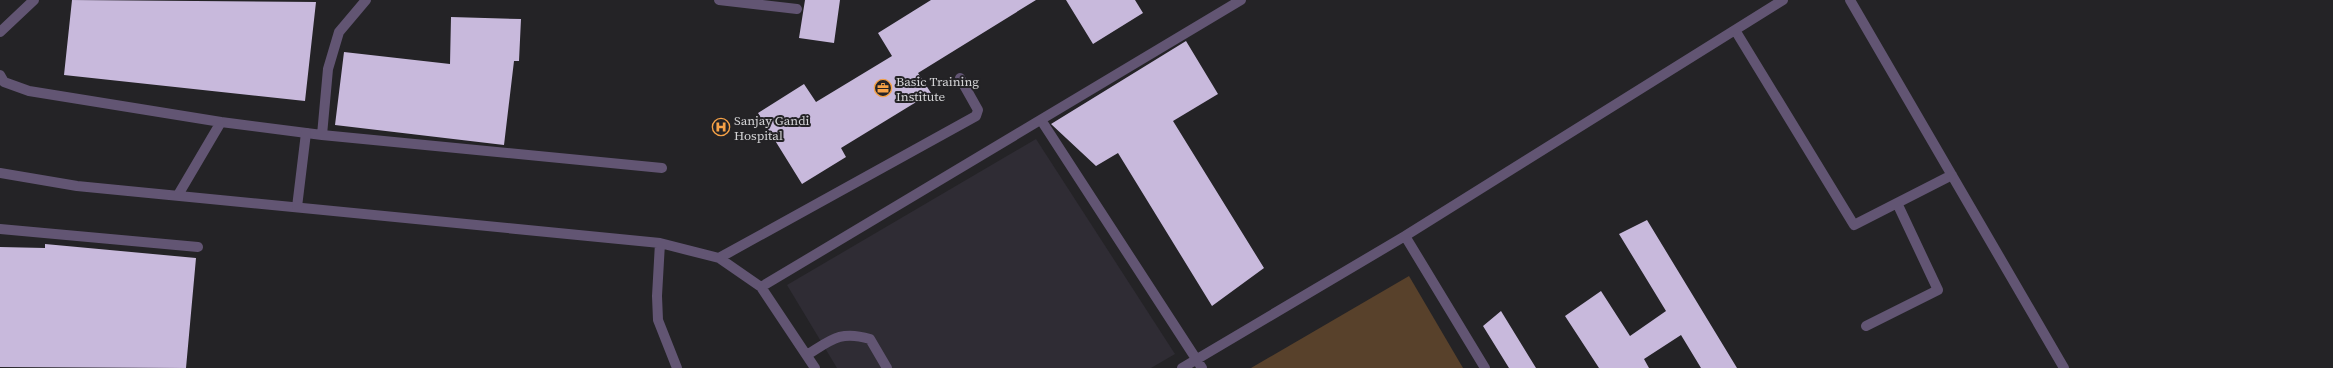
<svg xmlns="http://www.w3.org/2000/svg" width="2333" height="368" viewBox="0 0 2333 368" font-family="'Source Serif 4',serif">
  <rect width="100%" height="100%" fill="#242326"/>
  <path fill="#2f2c34" d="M1036 139 1175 354 1151 368H837L787 285Z"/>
  <path fill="#58412b" d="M1409 276 1463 368H1251Z"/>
  <path fill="#c8b9dc" d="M72 0 316 2 305 101 64 75Z
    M805 0H840L834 43 799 38Z
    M931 0H1036L918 73 931 93 841 148 846 157 802 184 758 113 804 84 816 102 892 56 878 33Z
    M1066 0H1135L1143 13 1093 44Z
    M451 17 521 19 519 61H514L504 145 335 125 344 52 450 64Z
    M1186 41 1218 94 1173 121 1264 268 1212 306 1118 153 1096 166 1051 124Z
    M1647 220 1737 368H1701L1681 335 1644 359 1649 368H1599L1565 316 1601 291 1630 336 1666 311 1619 234Z
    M45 244 196 258 186 368 0 367V247L45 248Z
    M1501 311 1536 368H1509L1483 326Z"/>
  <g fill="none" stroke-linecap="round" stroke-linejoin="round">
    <path stroke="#625573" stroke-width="10" d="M719 0 797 9
      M1850 0 2064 368
      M1735 30 1854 225 1952 175
      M0 32 34 0
      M0 75 4 82 29 91 221 122
      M1041 120 1202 368
      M322 135 328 69 339 32 366 0
      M0 173 77 186 660 243 719 258 761 287 815 368
      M178 195 221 122 322 135 662 168
      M0 229 198 247
      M1405 236 1485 368
      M660 243 657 296 658 320 677 368
      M719 258 976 116 978 110 960 78
      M761 287 1241 0
      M1866 326 1938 290 1897 203
      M807 355C831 340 840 330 870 339L887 368
      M1182 368 1405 236 1783 0"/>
    <path stroke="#625573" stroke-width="10" d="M297 207 306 133"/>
  </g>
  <defs>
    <symbol id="office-ring" viewBox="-11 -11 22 22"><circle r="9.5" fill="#242326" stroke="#f6a247" stroke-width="1.5"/><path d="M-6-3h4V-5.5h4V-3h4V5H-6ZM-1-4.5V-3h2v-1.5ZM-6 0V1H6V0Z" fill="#f6a247"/></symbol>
    <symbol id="hospital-ring" viewBox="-11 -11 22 22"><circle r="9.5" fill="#242326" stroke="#f6a247" stroke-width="1.5"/><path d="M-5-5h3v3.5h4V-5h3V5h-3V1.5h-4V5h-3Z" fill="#f6a247"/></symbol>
  </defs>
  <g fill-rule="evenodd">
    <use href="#office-ring" x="873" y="78" width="20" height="20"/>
    <use href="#hospital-ring" x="711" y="117" width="20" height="20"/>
  </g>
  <g text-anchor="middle" stroke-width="4" stroke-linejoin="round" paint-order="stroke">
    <g font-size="13" fill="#d4d4d6" stroke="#242326" text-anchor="start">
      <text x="896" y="86">Basic Training<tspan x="896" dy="15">Institute</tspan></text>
      <text x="734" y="125">Sanjay Gandi<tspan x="734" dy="15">Hospital</tspan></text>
    </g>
  </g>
</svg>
